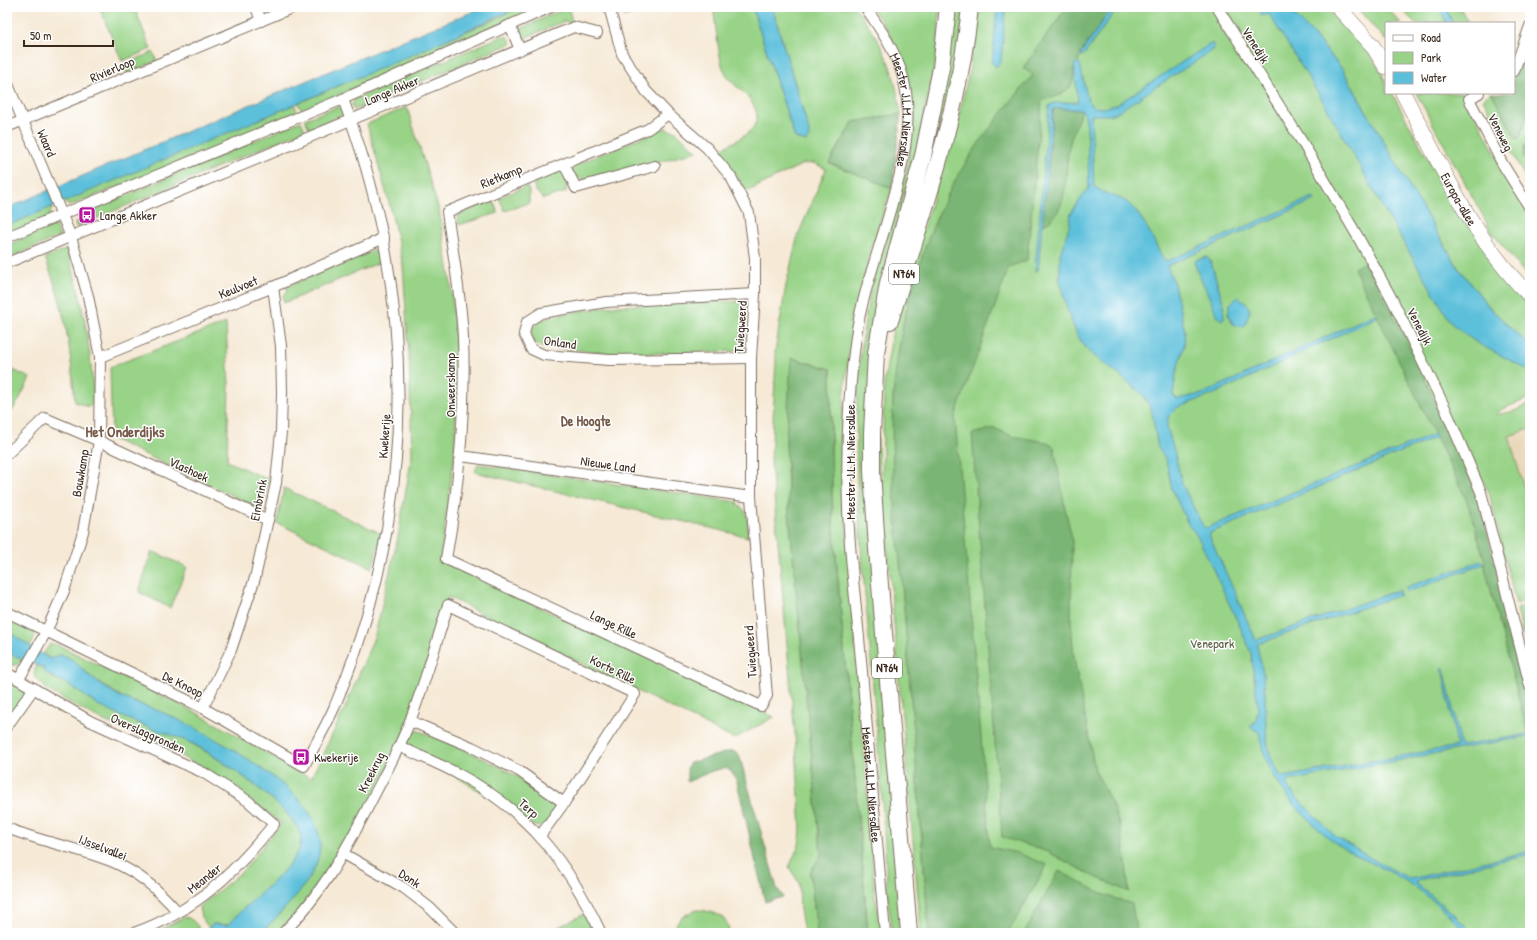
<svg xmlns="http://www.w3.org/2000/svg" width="1537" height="940" viewBox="0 0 1537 940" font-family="'Patrick Hand',sans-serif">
  <rect width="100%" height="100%" fill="#fff"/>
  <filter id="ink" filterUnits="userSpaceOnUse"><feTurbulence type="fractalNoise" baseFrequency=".025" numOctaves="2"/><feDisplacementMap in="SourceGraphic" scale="8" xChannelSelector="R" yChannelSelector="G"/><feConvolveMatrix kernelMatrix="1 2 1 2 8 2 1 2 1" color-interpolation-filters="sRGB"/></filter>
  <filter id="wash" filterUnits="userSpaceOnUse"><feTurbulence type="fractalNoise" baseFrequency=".012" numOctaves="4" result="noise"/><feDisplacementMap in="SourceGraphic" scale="16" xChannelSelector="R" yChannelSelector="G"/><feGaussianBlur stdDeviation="0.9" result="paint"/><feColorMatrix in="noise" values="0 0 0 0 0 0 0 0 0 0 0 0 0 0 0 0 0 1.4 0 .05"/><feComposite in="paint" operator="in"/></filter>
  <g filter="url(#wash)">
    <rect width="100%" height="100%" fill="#f6e9d5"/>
    <path fill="#ead8ba" d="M1530 422V591L1482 436Z"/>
    <path fill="#98d387" stroke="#6a7e52" d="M99 7H134L151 49 122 61Z
      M519 7H542L311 107 303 113 298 103 500 17Z
      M568 7 573 24 565 21 520 40 518 33 522 28Z
      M627 7H648V8L624 17 623 10Z
      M713 7H752L795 138 809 131 772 7H855C884 45 894 67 901 114L853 122 829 163 892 188C857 283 841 366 842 468L875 897 883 933H868L833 520 831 454V369L792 358 786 442 789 513 821 855 810 873 817 933H804L800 910 799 883 789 867 799 845 801 831 796 747 771 462 776 358 775 352 786 285 798 235 826 169 814 163 803 164 746 192 736 175 717 151C743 137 775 125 744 93 738 87 728 80 725 73 718 59 716 24 713 7Z
      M871 7H940L937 53 919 142 893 234 873 342 902 933H893C886 898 886 864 884 829 881 782 877 734 873 687 865 576 848 463 861 351 864 325 868 297 875 272 892 217 917 159 911 101 908 64 893 36 871 7Z
      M955 7H964L959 51 912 239Z
      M977 7H1276L1399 205 1530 359V398L1502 409 1496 415 1514 411 1530 404V429L1509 436 1530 509V600L1516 604 1489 493 1464 441 1484 542 1530 738V933H943L950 193 930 235 903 323 897 361 893 400 894 478 929 933H921L882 485 884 383 895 317 959 115 970 67Z
      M1286 7H1324C1342 22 1378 59 1385 81 1387 84 1386 89 1386 93H1392L1423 150 1462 213 1530 303V346L1491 309 1459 269 1412 191 1343 70 1311 32Z
      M1356 7H1386L1401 23H1386V41Z
      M1399 7H1439L1447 23H1415Z
      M1445 7H1460L1468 23H1453Z
      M502 36 508 37 512 43 354 110 352 105 355 99Z
      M153 52 157 61 127 73 123 65Z
      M1416 93H1463L1530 217V280L1491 231Z
      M1490 93H1492L1516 139 1520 137 1530 107V146L1525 145 1523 156 1530 167V186L1483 99Z
      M294 104 299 115 69 206 63 201Z
      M337 107 341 108 345 114 309 129 305 119Z
      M407 107 439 210 451 285 458 373 454 460 440 561 774 717 734 739 448 597 402 741 353 832 301 909 275 933H261L286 907 310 876 314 820 292 793 142 705 122 697 94 679 65 656 58 655 51 659 43 654 50 644 58 645 197 713 311 778 345 708 375 635 398 536 412 455 409 356 403 266 390 206 367 124Z
      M301 121 305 130 76 227 75 223 83 216V214Z
      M666 127 667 130 675 131 697 151 589 184 574 175 571 167Z
      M564 170 567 179 566 192 543 199 535 190 533 183Z
      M527 186 529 192V203L505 211 499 198Z
      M493 200 498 213 459 225 457 216Z
      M53 206 50 213 52 216 7 235V226Z
      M55 225 60 236 7 259V245Z
      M67 249C83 299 91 350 94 403L89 407 75 402C70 347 66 310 45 258Z
      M375 250 376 253 382 256 383 261 284 303 283 296 288 290 286 287Z
      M747 301 744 351 623 354 541 347 534 342 530 331 541 320 558 315 612 306Z
      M226 323 229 386 227 461 269 480 261 509 112 439 110 367Z
      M7 367 30 378 19 400 7 419Z
      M478 464 738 502 737 505C751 510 747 525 748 537L475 472Z
      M284 488 382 534 372 568 277 523Z
      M152 551 187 567 170 608 139 592Z
      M1530 605V664L1517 609Z
      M7 617 35 633 34 639 30 647 7 631Z
      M7 653 23 659C19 665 14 667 7 663Z
      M37 665C46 668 46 674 53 678 57 680 62 681 67 683 77 689 86 698 97 704 123 720 153 726 181 738 206 749 306 813 301 842 297 868 246 903 228 925L213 924 209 928 201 917 199 907 245 869 281 823 236 789 205 769 162 746 95 717 44 688 45 686C35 680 31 676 37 665Z
      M16 682 23 687 25 696 7 723V684Z
      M415 731H419C443 740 554 786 555 811L543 827 534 826 410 747 408 744 409 736Z
      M697 910C712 911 729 915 729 933H679L675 927C678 917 689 913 697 910Z
      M584 914 593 933H547Z
      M185 917C194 919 197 925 202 933H154Z"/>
    <path fill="#7ab574" stroke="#5a7049" d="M1067 7H1112L1081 53V56L1073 70C1077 89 1061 97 1044 99L1042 101 1027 260 1009 267 955 417 990 847 1018 853 1047 865 1008 933H929C921 828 913 724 905 619 899 546 889 472 893 399 898 321 923 231 965 164 984 133 1009 104 1033 75L1023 68Z
      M1530 60V107L1520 137 1516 139 1492 93H1514V74L1521 61 1528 64Z
      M1055 108 1082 110C1077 122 1072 134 1069 147 1064 172 1071 214 1042 225L1053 112Z
      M901 114 892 188 829 163 853 122Z
      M1525 145 1530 146V167L1523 156Z
      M1365 262 1409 345 1479 497 1530 710V742L1484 564 1485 561 1467 501 1354 268Z
      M791 358 831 369V453L833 520 868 933H817L810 873 821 855 789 513 786 442Z
      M994 428 1012 436 1046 442 1054 447 1066 513 1072 538 1071 622 1074 658 1095 770 1113 806 1120 827 1125 853 1129 892 1093 876 1048 852 1002 837 972 434Z
      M732 751 737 753 740 758 777 888 783 897 765 902 737 782 731 771 725 768 712 771 687 782V769L689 763Z
      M1059 871 1105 895 1132 904 1137 933H1024Z"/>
    <path fill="#5dc0db" stroke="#4c757c" d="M484 7H519L414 54 7 226V208C166 141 324 72 484 7Z
      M752 7H772L809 131V137L806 142 795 138Z
      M997 7H1006L1001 61 996 67 992 63Z
      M1112 7H1118L1084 55 1081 56V53Z
      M1266 7H1286L1311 32 1343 70 1412 191 1459 269 1491 309 1530 346V371L1477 343 1452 324 1386 213 1324 103 1269 14 1262 16 1260 13Z
      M1439 7H1445L1453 23H1447Z
      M1210 44H1213L1214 48 1213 50 1116 113 1110 115H1091L1094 185C1102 196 1118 194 1129 204 1146 219 1154 243 1165 262L1313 197 1315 200 1167 266 1173 280 1185 331 1184 346 1176 374 1173 395 1177 399 1202 394 1375 314 1377 317 1212 395 1176 408 1168 418 1167 427 1175 454 1183 486 1203 526 1206 528 1435 434 1437 437 1210 533V537L1256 640 1399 590 1400 595 1257 644C1259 657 1263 669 1264 681 1268 713 1260 749 1282 777L1457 746 1442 668H1444L1461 746 1528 734 1529 736 1288 781 1286 783 1295 796 1335 836 1369 857 1410 879 1530 851V854L1419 880 1416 883 1456 916 1472 933H1466C1450 914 1428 895 1406 881 1384 867 1359 859 1337 844 1301 817 1265 778 1259 732L1250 727 1256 721 1258 707 1251 654 1241 629 1198 537 1188 524 1172 490 1166 460 1158 448 1152 412 1144 396 1128 382 1088 351 1077 335 1068 312 1060 281V254L1069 227 1071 213 1089 187 1087 127 1085 115 1082 110 1057 108 1053 109 1038 270 1035 271 1049 106 1054 103 1078 102 1074 65 1078 62 1080 64 1088 101 1094 107 1102 108 1116 105Z
      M1207 257 1211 262 1223 302 1224 318 1222 320 1218 317 1195 265 1196 260Z
      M1238 297 1246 302 1250 311 1245 325 1241 327 1233 324 1228 315 1230 304Z
      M1482 561 1484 564 1407 592 1406 587Z
      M7 631 50 659C55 657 60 654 65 656 75 659 84 672 93 679 102 685 112 692 121 697 135 704 152 707 166 714 206 732 296 781 314 821 320 833 322 846 318 859 310 886 280 913 261 933H202L213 924 228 925C245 903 298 868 301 841 305 815 221 760 199 747 181 737 160 732 140 724 126 718 110 712 96 704 87 698 78 691 69 685 61 680 52 678 45 672L44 668 7 653Z"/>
  </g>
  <g filter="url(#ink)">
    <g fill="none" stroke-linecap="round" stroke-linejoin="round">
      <defs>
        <g id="minor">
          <path d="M256 7 261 21"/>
          <path d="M609 7 622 54 646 91 668 114 707 148 731 177 749 213 755 258V294L751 358V497L767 696 761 706 446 559C459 486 466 413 463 338 461 296 453 253 447 212L648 129 668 114"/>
          <path id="s1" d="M865 7C880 28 896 52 903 77 924 155 867 257 856 336 848 393 846 450 848 507 849 554 856 602 860 649 868 744 876 839 885 933"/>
          <path d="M1217 7 1304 145 1358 237 1393 301 1445 408 1481 492 1530 686"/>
          <path d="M510 25 520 50"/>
          <path d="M1514 71 1530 26"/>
          <path d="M7 82 71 237 88 296 100 357 99 441 83 532 64 591 46 632 19 679"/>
          <path d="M1479 93 1469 99 1502 163 1530 208"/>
          <path d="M7 127 294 7"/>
          <path d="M564 164 576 188 655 166"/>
          <path d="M7 237 343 99 551 7"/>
          <path d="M7 263 574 27 597 33"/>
          <path d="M100 357 273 287 384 238"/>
          <path d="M751 358 609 360 544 355 531 349 524 334 527 322 541 313 606 302 755 294"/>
          <path d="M7 454 45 418 99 441 268 520"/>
          <path d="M461 456 751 497"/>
          <path d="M7 612 203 708 304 766C314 747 325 728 334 708 418 509 419 300 343 99"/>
          <path d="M7 673 90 721 204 773 248 801 274 824C234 873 196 911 134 933"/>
          <path d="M203 708 231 650 255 578 276 483 281 432 282 392 281 346 273 287"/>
          <path d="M410 721 472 747 519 771 564 803"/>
          <path d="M7 726 34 688"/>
          <path d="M399 746C419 756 440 764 460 775 528 811 569 864 601 933"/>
          <path d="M7 828C41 842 79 848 113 862 139 873 160 891 178 912"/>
          <path d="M344 854 404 888 430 908 455 933"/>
          <path d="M283 933C320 896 342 857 366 811 381 781 398 752 410 721 425 683 436 644 448 605L635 694 564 803 540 836"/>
        </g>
        <g id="secondary">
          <path d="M1338 7 1372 45 1386 67"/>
          <path id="s2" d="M1403 93C1440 163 1473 240 1530 296"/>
        </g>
        <path id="primary" d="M890 321C921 217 959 115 970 7
          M909 933 877 549 872 471V433L876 353 888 283 923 156 941 68 948 7"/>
      </defs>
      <use href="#minor" stroke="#7c6d5e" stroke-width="12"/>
      <use href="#secondary" stroke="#7c6d5e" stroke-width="16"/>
      <use href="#primary" stroke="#7c6d5e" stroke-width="18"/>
      <use href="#minor" stroke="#fff" stroke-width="10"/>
      <use href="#secondary" stroke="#fff" stroke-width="15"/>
      <use href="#primary" stroke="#fff" stroke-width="16"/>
    </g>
  </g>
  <defs>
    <symbol id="bus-square" viewBox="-11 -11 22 22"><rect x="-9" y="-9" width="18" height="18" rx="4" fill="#b5179e" stroke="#fff"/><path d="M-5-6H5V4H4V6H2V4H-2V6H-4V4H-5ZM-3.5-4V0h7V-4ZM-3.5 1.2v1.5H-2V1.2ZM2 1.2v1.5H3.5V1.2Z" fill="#fff"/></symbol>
  </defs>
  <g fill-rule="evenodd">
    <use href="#bus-square" x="77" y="205" width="20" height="20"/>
    <use href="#bus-square" x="291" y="747" width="20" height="20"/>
  </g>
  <g text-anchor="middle" stroke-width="3" stroke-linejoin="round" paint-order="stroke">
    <g fill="#fff" stroke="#766a62" stroke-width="1">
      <rect x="889" y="264" width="30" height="20" rx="3"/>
      <rect x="872" y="658" width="30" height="20" rx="3"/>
    </g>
    <g font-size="12" font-weight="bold" fill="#3b2a1e">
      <text x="904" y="278">N764</text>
      <text x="887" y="672">N764</text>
    </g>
    <g font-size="13" fill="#3b2a1e" stroke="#fff">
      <text transform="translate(1256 45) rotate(58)" y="5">Venedijk</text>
      <text transform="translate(112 69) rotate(-23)" y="5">Rivierloop</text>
      <text transform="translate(392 90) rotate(-23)" y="5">Lange Akker</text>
      <text dy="5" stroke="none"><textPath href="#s1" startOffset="113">Meester J.L.M. Niersallee</textPath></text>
      <text transform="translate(1501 132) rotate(63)" y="5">Veneweg</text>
      <text transform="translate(47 143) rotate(67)" y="5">Waard</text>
      <text transform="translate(501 176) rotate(-22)" y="5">Rietkamp</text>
      <text dy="5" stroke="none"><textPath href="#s2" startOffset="120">Europa-allee</textPath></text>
      <text transform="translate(238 287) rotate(-22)" y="5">Keulvoet</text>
      <text transform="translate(1420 326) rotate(63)" y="5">Venedijk</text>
      <text transform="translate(740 327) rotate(-86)" y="5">Twiegweerd</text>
      <text transform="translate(560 342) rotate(8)" y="5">Onland</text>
      <text transform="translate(450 385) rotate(-90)" y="5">Onweerskamp</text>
      <text transform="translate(384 436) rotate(-86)" y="5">Kwekerije</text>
      <text transform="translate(850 462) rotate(-90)" y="5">Meester J.L.M. Niersallee</text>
      <text transform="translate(608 464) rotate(8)" y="5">Nieuwe Land</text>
      <text transform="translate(189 469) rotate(25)" y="5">Vlashoek</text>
      <text transform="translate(80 473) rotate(-80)" y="5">Bouwkamp</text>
      <text transform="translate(258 500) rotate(-79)" y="5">Eimbrink</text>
      <text transform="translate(614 624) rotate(25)" y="5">Lange Rille</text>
      <text transform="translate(750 652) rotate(-94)" y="5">Twiegweerd</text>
      <text transform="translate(613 669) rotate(26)" y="5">Korte Rille</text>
      <text transform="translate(183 684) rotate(26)" y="5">De Knoop</text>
      <text transform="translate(148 733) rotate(24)" y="5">Overslaggronden</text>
      <text transform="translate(371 772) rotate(-63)" y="5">Kreekrug</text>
      <text dy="5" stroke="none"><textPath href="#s1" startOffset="796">Meester J.L.M. Niersallee</textPath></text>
      <text transform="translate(529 808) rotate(41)" y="5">Terp</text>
      <text transform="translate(103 847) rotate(21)" y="5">IJsselvallei</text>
      <text transform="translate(204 878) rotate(-39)" y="5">Meander</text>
      <text transform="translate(410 878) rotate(33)" y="5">Donk</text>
    </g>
    <g font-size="13" fill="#3b2a1e" stroke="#fff" text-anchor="start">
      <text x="100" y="220">Lange Akker</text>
      <text x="314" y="762">Kwekerije</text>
    </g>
    <g font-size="13" fill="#575d3e" stroke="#fff">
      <text x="1212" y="648">Venepark</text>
    </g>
    <g font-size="14" font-weight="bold" fill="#775b4a" stroke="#fff">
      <text x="586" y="426">De Hoogte</text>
    </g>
    <g font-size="15" font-weight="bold" fill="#775b4a" stroke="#fff">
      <text x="125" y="437">Het Onderdijks</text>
    </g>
  </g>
  <rect width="1537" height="940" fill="none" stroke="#fff" stroke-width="24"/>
  <rect x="1385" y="22" width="130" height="72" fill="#ffffff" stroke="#b1aaa5"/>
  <rect x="1393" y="35" width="20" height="6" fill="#ffffff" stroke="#b1aaa5"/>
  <text x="1421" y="42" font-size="12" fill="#3b2a1e">Road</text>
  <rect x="1393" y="52" width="20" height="12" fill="#98d387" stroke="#b1aaa5"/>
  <text x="1421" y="62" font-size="12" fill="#3b2a1e">Park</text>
  <rect x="1393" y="72" width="20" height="12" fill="#5dc0db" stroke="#b1aaa5"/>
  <text x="1421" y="82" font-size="12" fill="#3b2a1e">Water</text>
  <path d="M24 40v6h89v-6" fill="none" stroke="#3b2a1e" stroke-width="2"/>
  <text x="30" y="40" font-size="12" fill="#3b2a1e" stroke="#ffffff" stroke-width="3" paint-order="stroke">50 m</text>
</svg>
